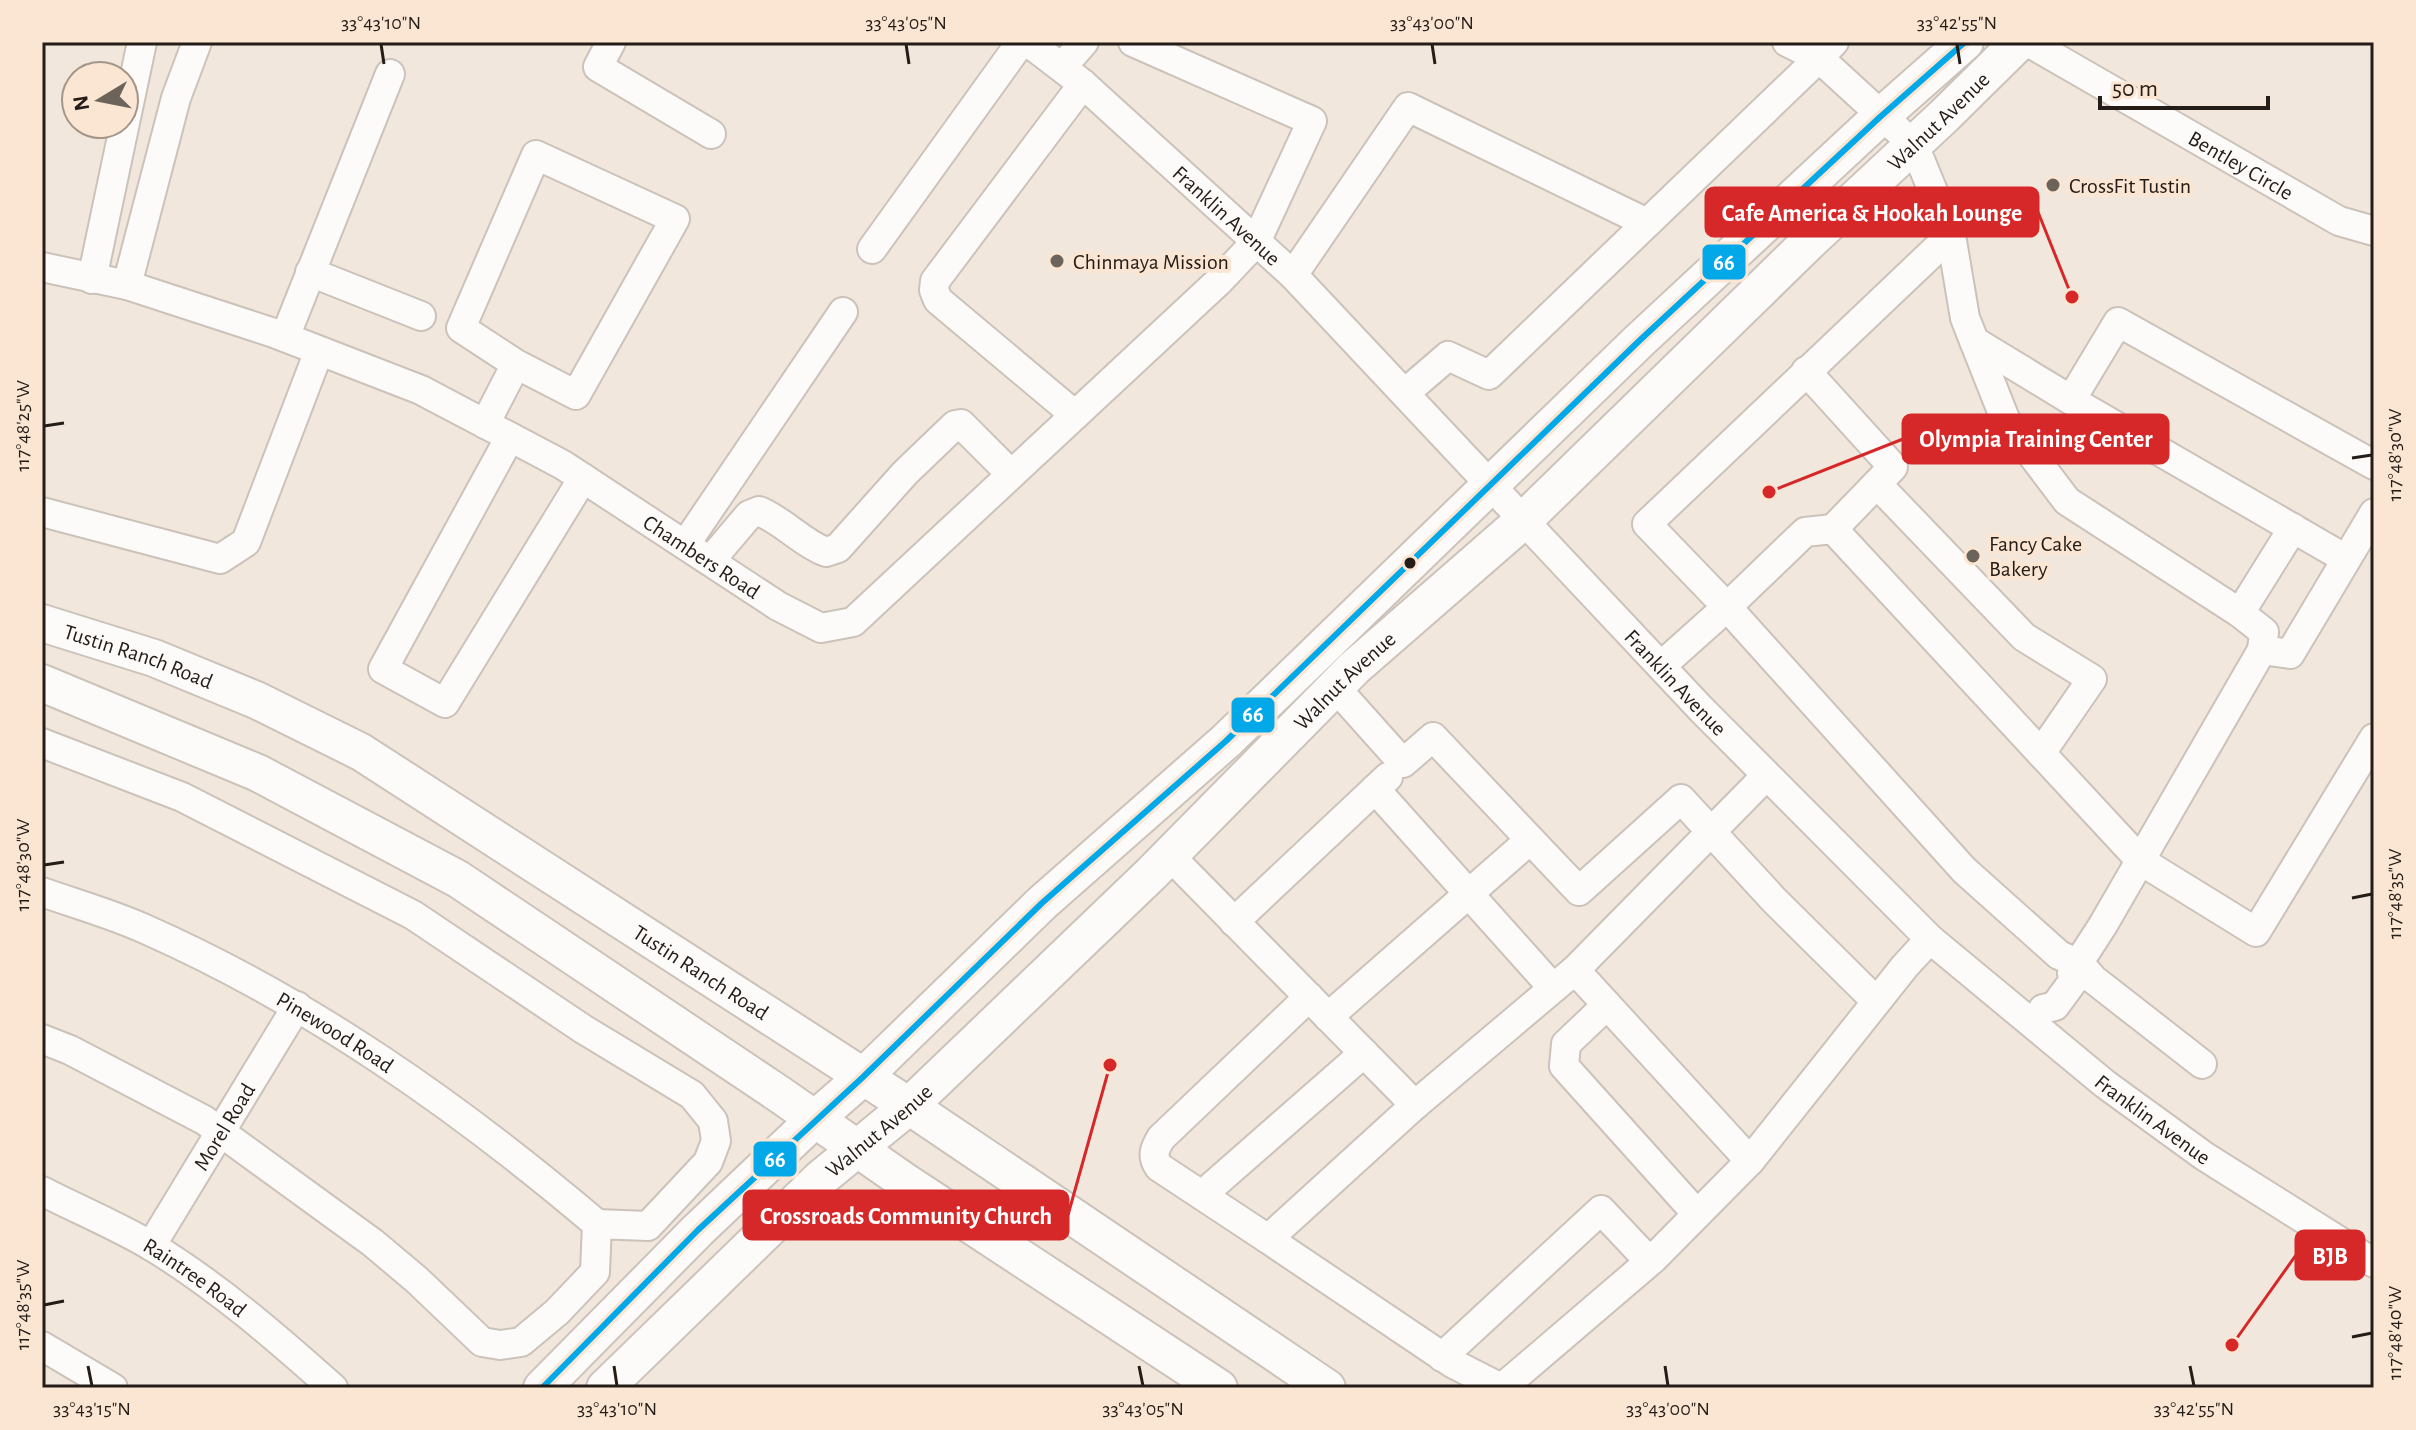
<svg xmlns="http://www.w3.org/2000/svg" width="2416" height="1430" viewBox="0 0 2416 1430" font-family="'Alegreya Sans',sans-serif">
  <rect width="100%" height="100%" fill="#f2e7dc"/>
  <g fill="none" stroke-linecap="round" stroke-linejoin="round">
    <defs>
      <g id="minor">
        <path d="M611 42 598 67 711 134"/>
        <path id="s1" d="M1028 42 1083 84 1293 275 1701 709 1930 939 2105 1084 2204 1156 2374 1263"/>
        <path d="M1787 42 1819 58 1834 42"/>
        <path id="s2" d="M2028 42 2339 221 2374 231"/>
        <path d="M1062 67 1084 42"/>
        <path d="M1951 235 1647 524 1727 607 1964 870 2059 955 2080 964 2093 979 2202 1064"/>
        <path d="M872 249 1021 42"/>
        <path id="s3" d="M42 267 127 285 274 333 421 390 563 465 778 606 821 628 853 622 1219 281 1256 242 1312 121 1133 42"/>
        <path d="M310 272 421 316"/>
        <path d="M1293 275 1408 107 1647 223"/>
        <path d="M92 279 142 42"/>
        <path d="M127 285 176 98 197 42"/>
        <path d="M285 337 390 74"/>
        <path d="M1974 341 2071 400 2118 322 2374 465"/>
        <path d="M1806 371 1893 467 1833 529 2141 861 2256 932 2374 738"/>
        <path d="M1405 393 1448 356 1489 375 1819 58 1914 145 1951 235 1965 318 2005 419 2067 501 2240 613 2264 632 2262 650 2103 925 2072 973 2074 980 2055 1006 2043 1009"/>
        <path d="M2071 400 2346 559"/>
        <path d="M1075 415 938 300 934 290 935 281 1083 84"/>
        <path d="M485 424 516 364 576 395 675 219 536 155 461 328 516 364"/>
        <path d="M510 437 383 669 445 703 583 478"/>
        <path d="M1877 484 2024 637 2092 679 2041 753"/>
        <path d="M42 512 220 559 246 542 319 351"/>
        <path d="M685 545 843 312"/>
        <path d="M710 561 749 515 759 511C785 522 802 543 826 552L838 548 905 473 955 425 961 424 1011 474"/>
        <path d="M2240 613 2293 528"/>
        <path d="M2262 650 2290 654 2374 513"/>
        <path d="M1661 666 1727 607 1805 532 1833 529"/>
        <path d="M1335 687 1403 763 1433 737 1579 891 1681 799 1774 900 1876 1001"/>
        <path d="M42 743 182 797 413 915 583 1029 692 1095 713 1121 716 1141 708 1162 648 1226 597 1224 595 1272 557 1312 521 1342 500 1345 482 1342 417 1280 373 1243 204 1120 70 1050 42 1039"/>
        <path d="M1766 776 1575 970 1750 1161 1905 966 1930 939"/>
        <path d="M1375 789 1553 988"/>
        <path d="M1169 855 1415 1105"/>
        <path id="s4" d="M42 892C76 904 112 914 145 929 310 1002 459 1107 597 1224"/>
        <path d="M1234 922 1388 777"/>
        <path d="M1607 1005 1566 1044 1564 1066 1697 1214"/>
        <path d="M1328 1017 1530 840"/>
        <path id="s5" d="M42 1191C79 1210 118 1226 153 1247 218 1287 276 1337 333 1388"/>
        <path d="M1202 1195 1364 1053"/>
        <path d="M1268 1239 1159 1167C1151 1156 1155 1148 1161 1138L1309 997"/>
        <path id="s6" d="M151 1246 297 1006"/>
        <path d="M42 1346 113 1388"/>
        <path d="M1442 1357 1601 1210 1649 1261"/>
        <path d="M1501 1388 1452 1363 1268 1239 1415 1105 1575 970"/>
        <path d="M1502 1388 1654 1258 1750 1161"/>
      </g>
      <g id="major">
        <path id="s7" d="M42 623 154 658 256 700 361 752 909 1106 1327 1388"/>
        <path d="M42 683 258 773 458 879 779 1094 904 1181 1219 1388"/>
        <path d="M542 1388 698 1230 815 1119 863 1077 1042 903 1226 741 1639 341 1880 117 1965 42"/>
        <path id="s8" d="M605 1388 820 1179 909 1106 1151 874 1354 668 1525 519 1810 241 1944 116 2019 42"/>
      </g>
    </defs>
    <use href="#minor" stroke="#cbc2ba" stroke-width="32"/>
    <use href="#major" stroke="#cbc2ba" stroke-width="40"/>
    <use href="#minor" stroke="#fdfbfa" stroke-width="28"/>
    <use href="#major" stroke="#fdfbfa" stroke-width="36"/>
    <defs>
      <path id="bus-1" d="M542 1388 698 1230 863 1077 1042 903 1226 741 1639 341 1880 117 1965 42"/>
    </defs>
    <use href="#bus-1" stroke="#fbe6d3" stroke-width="12"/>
    <use href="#bus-1" stroke="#02a8e7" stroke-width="6"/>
  </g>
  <path fill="none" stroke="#241c16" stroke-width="3" d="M381 44 384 64M906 44 909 64M1432 44 1435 64M1957 44 1960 64M44 426 64 423M2352 458 2372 455M44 865 64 862M2352 898 2372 894M44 1305 64 1301M2352 1337 2372 1333M88 1366 92 1386M614 1366 617 1386M1139 1366 1143 1386M1665 1366 1668 1386M2190 1366 2194 1386"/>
  <g fill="#6c635b" stroke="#fbe6d3" stroke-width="3">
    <circle cx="2053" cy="185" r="8"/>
    <circle cx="1057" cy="261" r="8"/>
    <circle cx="1973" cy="556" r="8"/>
  </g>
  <circle fill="#241c16" stroke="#fbe6d3" stroke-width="3" cx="1410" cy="563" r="7"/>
  <g text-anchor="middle" stroke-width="8" stroke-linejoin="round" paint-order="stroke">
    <g font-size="22" fill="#241c16" stroke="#fbe6d3">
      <text dy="8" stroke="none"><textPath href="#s8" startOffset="1840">Walnut Avenue</textPath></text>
      <text dy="8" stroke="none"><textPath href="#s2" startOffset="246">Bentley Circle</textPath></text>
      <text dy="8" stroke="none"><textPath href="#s1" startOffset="264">Franklin Avenue</textPath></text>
      <text dy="8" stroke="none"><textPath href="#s3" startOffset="726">Chambers Road</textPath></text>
      <text dy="8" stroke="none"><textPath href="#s7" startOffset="102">Tustin Ranch Road</textPath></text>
      <text dy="8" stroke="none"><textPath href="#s8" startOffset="1024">Walnut Avenue</textPath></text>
      <text dy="8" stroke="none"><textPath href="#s1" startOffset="912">Franklin Avenue</textPath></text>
      <text dy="8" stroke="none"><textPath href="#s7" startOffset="750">Tustin Ranch Road</textPath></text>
      <text dy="8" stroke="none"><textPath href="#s4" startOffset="326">Pinewood Road</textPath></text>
      <text dy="8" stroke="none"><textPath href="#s1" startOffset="1560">Franklin Avenue</textPath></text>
      <text dy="8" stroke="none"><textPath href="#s6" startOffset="140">Morel Road</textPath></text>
      <text dy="8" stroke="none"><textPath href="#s8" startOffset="376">Walnut Avenue</textPath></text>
      <text dy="8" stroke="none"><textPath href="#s5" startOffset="176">Raintree Road</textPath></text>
    </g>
    <g font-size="22" fill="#241c16" stroke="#fbe6d3" text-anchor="start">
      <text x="2069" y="193">CrossFit Tustin</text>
      <text x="1073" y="269">Chinmaya Mission</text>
      <text x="1989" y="551">Fancy Cake<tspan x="1989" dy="25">Bakery</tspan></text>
    </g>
  </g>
  <path fill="none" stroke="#d62828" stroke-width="3" d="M2072 297L2038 212M1769 492L1903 439M1110 1065L1068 1215M2232 1345L2296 1255"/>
  <g fill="#d62828" stroke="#fbe6d3" stroke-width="3">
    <circle cx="2072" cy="297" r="8"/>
    <circle cx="1769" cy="492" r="8"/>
    <circle cx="1110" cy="1065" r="8"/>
    <circle cx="2232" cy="1345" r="8"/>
  </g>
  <g fill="#d62828" stroke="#d62828" stroke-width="3">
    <rect x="1706" y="188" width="332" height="48" rx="8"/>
    <rect x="1903" y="415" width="265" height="48" rx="8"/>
    <rect x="744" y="1191" width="324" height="48" rx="8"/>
    <rect x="2296" y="1231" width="68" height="48" rx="8"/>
  </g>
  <g font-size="24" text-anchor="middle" font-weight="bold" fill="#fff">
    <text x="1872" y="221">Cafe America &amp; Hookah Lounge</text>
    <text x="2036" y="447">Olympia Training Center</text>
    <text x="906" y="1224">Crossroads Community Church</text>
    <text x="2330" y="1264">BJB</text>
  </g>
  <g stroke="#fbe6d3" stroke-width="3">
    <rect x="1701" y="243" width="46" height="38" rx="8" fill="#02a8e7"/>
    <rect x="1230" y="696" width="46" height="38" rx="8" fill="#02a8e7"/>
    <rect x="752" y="1140" width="46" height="38" rx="8" fill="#02a8e7"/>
  </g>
  <g font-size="22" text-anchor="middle" font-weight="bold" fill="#fff">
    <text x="1724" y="270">66</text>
    <text x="1253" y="722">66</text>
    <text x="775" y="1167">66</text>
  </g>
  <rect width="2416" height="1430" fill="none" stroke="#fbe6d3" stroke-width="88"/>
  <g transform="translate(100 100) rotate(260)"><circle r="38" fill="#fbe6d3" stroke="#a59587" stroke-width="2"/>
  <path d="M0-6L14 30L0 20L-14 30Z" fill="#6c635b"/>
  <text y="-12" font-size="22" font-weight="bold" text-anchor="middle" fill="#241c16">N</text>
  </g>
  <path d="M2100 96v12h168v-12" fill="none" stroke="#241c16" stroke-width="4"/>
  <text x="2112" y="96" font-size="24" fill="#241c16" stroke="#fbe6d3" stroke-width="6" paint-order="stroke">50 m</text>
  <rect x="44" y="44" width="2328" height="1342" fill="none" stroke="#241c16" stroke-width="3"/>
  <g font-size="20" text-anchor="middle" fill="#241c16">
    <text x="381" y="29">33°43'10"N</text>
    <text x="906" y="29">33°43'05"N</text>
    <text x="1432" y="29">33°43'00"N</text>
    <text x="1957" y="29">33°42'55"N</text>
    <text transform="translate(22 426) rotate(-90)" y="7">117°48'25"W</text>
    <text transform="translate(2394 455) rotate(-90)" y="7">117°48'30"W</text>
    <text transform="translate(22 865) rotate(-90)" y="7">117°48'30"W</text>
    <text transform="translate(2394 894) rotate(-90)" y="7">117°48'35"W</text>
    <text transform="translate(22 1305) rotate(-90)" y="7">117°48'35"W</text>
    <text transform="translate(2394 1333) rotate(-90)" y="7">117°48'40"W</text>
    <text x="92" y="1415">33°43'15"N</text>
    <text x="617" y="1415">33°43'10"N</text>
    <text x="1143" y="1415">33°43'05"N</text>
    <text x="1668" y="1415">33°43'00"N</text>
    <text x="2194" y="1415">33°42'55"N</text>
  </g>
</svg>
